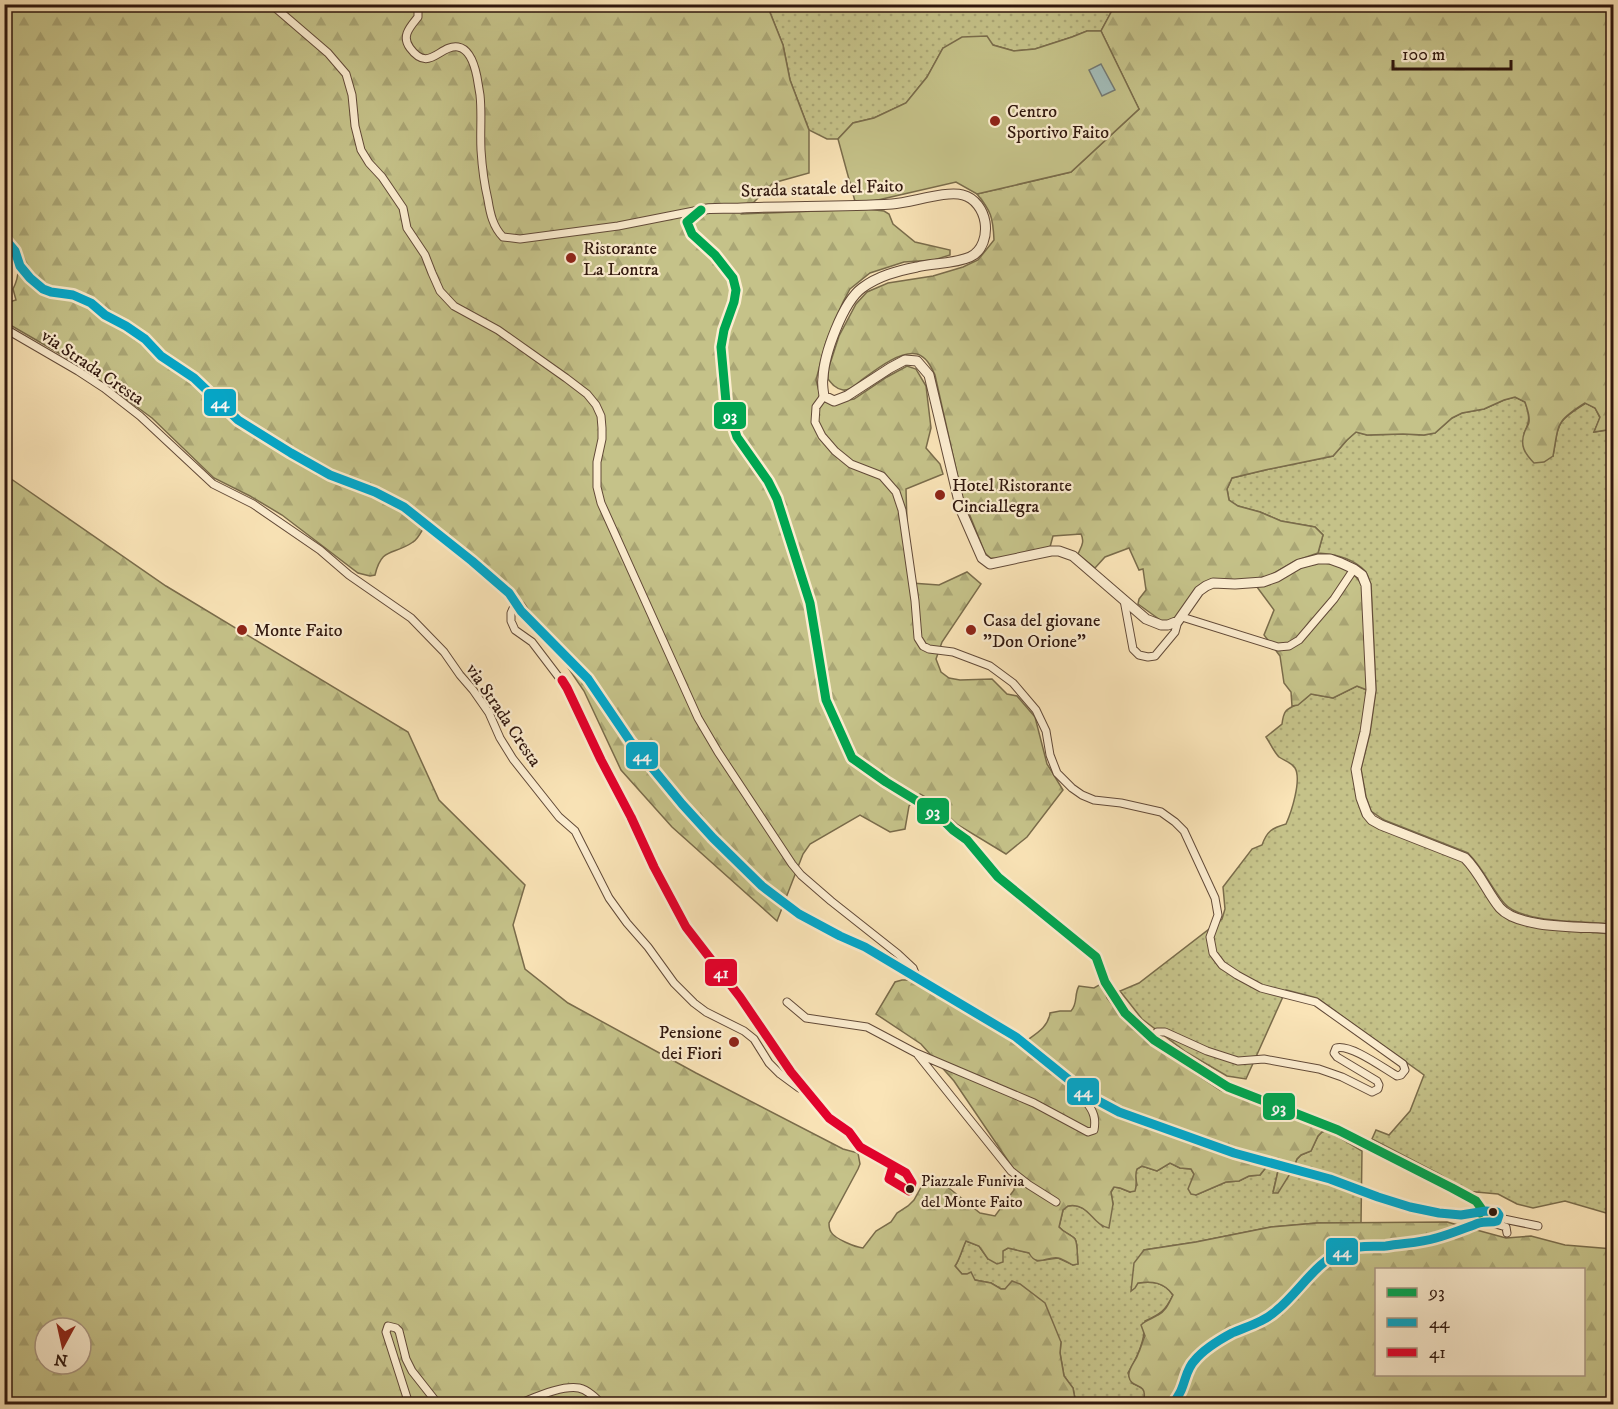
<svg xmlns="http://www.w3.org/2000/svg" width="1618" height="1409" viewBox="0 0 1618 1409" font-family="'IM FELL DW Pica',serif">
  <defs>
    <pattern id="green-dots" width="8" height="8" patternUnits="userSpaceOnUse" patternTransform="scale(1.5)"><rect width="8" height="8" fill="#c5c289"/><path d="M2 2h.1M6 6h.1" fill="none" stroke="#aaa675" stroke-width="1.8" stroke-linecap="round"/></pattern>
    <pattern id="forest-firs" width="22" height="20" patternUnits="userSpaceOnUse" patternTransform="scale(1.5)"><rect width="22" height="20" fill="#c5c289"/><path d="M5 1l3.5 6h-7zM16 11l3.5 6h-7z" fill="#aaa675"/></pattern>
  </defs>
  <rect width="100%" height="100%" fill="#fae4b7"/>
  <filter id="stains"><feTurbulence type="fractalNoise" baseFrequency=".00333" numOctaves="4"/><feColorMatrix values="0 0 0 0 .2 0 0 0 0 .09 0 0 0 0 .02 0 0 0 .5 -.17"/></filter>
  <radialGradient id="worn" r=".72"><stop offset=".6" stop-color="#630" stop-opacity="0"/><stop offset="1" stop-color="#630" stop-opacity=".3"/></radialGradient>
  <path fill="url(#green-dots)" stroke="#7a6c4b" stroke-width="1.5" d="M767 5H1115L1101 31H1087L1072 37 1035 49 1014 51 993 45 943 48 927 77 906 103 874 118 853 123 838 139H827L809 130 790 80 783 45Z
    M1515 397 1525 402C1530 415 1530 422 1524 433L1553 456C1559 423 1555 422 1586 403L1595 408 1600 418 1594 432 1613 429V924C1587 921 1521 924 1504 903 1491 887 1483 868 1468 853L1384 820 1371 811 1366 797 1361 769 1370 733 1376 690 1371 584C1369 580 1368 574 1365 571 1353 558 1334 554 1318 553L1323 535 1315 527 1281 521 1260 512 1238 506 1229 500 1227 489 1232 478 1265 470 1333 456 1347 440 1356 432 1367 435 1403 434 1424 435 1435 433 1452 418 1462 413 1484 409 1504 400Z
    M1357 686 1367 690 1361 731 1352 769 1357 799 1363 816 1370 823 1463 861 1470 868 1498 912 1548 929 1613 934V1215L1565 1201 1533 1208 1517 1204 1498 1194 1465 1191 1441 1175 1372 1139 1376 1130 1389 1135 1410 1111 1424 1075 1317 998 1286 990 1246 1079 1227 1076 1186 1052 1142 1019 1120 991 1139 983 1222 919 1225 909 1223 887 1252 849 1262 845C1267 831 1272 828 1286 824 1291 813 1302 780 1295 768 1291 762 1285 761 1279 757 1274 752 1270 743 1266 737L1282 724C1284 708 1287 710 1299 703 1303 701 1307 697 1311 694L1333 698Z
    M1327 1130 1362 1151 1361 1223H1317L1271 1227 1196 1242 1144 1250 1138 1283C1152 1281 1164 1282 1173 1295 1165 1311 1161 1314 1145 1321 1145 1341 1138 1356 1128 1373L1132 1383C1140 1387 1146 1388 1145 1398L1149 1404H1076L1073 1388 1064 1376 1060 1353 1061 1342 1005 1289H1001L991 1283 975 1280 967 1274H962L955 1266C960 1259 962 1249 966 1241L979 1246 988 1259 1008 1248 1030 1253 1037 1261 1058 1258 1073 1265 1078 1264C1077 1257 1078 1244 1075 1239 1071 1234 1064 1233 1059 1227L1063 1210 1068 1206C1083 1203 1094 1217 1103 1227L1113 1204 1111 1192 1114 1187 1120 1188 1130 1192 1137 1185 1135 1174 1137 1169 1142 1166 1157 1171 1170 1163 1180 1168 1191 1169 1194 1174 1196 1195 1226 1182 1239 1181 1249 1176 1260 1175 1267 1166 1272 1163 1277 1166 1278 1171 1273 1192 1293 1169 1297 1159 1301 1155 1311 1151 1318 1136 1322 1132Z"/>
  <path fill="url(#forest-firs)" stroke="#7a6c4b" stroke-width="1.5" fill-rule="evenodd" d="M5 5H767L783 45 790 80 809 130V173L773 183 742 214 866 209 884 211 889 214 893 224 915 242 950 250V255L934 260 904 262 870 273 850 289 843 302 826 342 816 380 819 391 844 401 854 399 887 377 907 366 916 369 926 386 931 428 926 448 940 464 943 474 906 489 908 558 911 583 939 585 967 572 981 584 942 642 936 659 941 672 949 678 960 680 992 679 1007 694 1017 696 1035 717 1047 764 1063 790 1027 837 1006 854 958 825 931 800 920 794 909 806 905 829 890 832 860 815 810 844 803 854 777 921 672 827 621 770 584 691 524 603 424 527C421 532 418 539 413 542 393 556 382 546 375 575L370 576 358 573 282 515 250 496 214 478 152 418 126 399 69 359 5 322V303L16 300 13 289C24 267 15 256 8 234L5 231Z
    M1115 5H1613V429L1594 432 1600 417 1595 408 1585 403C1555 422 1559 423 1553 456L1544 462 1534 463C1525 454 1519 445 1525 431 1526 428 1529 425 1529 422 1530 415 1527 409 1525 402L1515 397 1504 400 1484 409 1462 413 1452 418 1435 433 1424 435 1403 434 1367 435 1356 432 1347 440 1333 456 1265 470 1232 478 1227 489 1229 500 1238 506 1260 512 1281 521 1315 527 1323 535 1318 553 1295 561 1269 576 1255 579 1212 581 1175 619 1163 622 1138 604 1139 599 1146 590 1143 569 1139 570 1129 548 1105 557 1095 568 1078 554C1081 547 1085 542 1081 534L1053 536 1050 547 1000 559 990 558 985 553 962 496 935 375C931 367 927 357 917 354 899 350 873 372 859 382 854 386 849 391 843 390 836 389 832 384 828 379V370L839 336 856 304 867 292 888 283 933 276 963 267 978 260 994 240C993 217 991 211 977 194L1071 172 1139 109 1101 31Z
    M4 474 166 586 408 732 439 800 525 885 513 925 525 969 568 1003 696 1073 843 1149 858 1153 860 1164 858 1169 829 1223C829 1226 829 1229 831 1232 835 1239 855 1247 863 1248L876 1231 891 1222 897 1213 908 1206 914 1200 925 1180 934 1176 980 1213 995 1216 1014 1190 1015 1171 954 1081 921 1044 876 1014 895 982 902 980H910L1019 1044H1022C1033 1035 1048 1029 1050 1013L1060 1011H1071C1078 1004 1074 994 1079 986L1094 988 1099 985 1104 988 1107 998 1126 1022 1145 1040 1220 1090 1327 1130 1322 1132 1318 1136 1311 1151 1301 1155 1297 1159 1293 1169 1278 1193H1273L1278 1171 1277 1166 1272 1163 1267 1166 1260 1175 1249 1176 1239 1181 1226 1182 1196 1195 1191 1194 1188 1189 1194 1174 1191 1169 1180 1168 1170 1163 1157 1171 1142 1166 1137 1169C1134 1176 1138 1183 1135 1191L1130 1192 1120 1188 1114 1187 1111 1192 1113 1204 1109 1228C1092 1225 1089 1202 1068 1206L1063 1210 1059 1227C1064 1233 1071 1234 1075 1239 1078 1244 1077 1257 1078 1264L1073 1265C1069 1263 1063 1259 1058 1258 1047 1256 1037 1268 1029 1253L1008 1248 1003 1251V1262L997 1264 988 1259 979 1246 966 1241C962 1249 960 1259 955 1266L962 1274H967L971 1272 975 1280 991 1283 1001 1289H1005L1012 1281 1020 1284 1045 1303 1061 1342 1060 1353 1064 1376 1073 1388 1076 1404H5ZM45 1328H81V1364H45Z
    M1319 563C1336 563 1355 570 1362 586L1367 690 1357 686 1333 698 1311 694 1298 705 1292 706 1291 692 1284 683 1280 656 1264 635 1274 610 1257 587 1300 568Z
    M1447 1222 1506 1238 1531 1236 1565 1245 1613 1249V1404H1149L1144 1398C1147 1382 1131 1389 1129 1377 1127 1369 1136 1361 1138 1354 1141 1348 1142 1342 1145 1336L1141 1325C1146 1320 1152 1319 1158 1315 1166 1311 1169 1303 1173 1295 1164 1282 1152 1281 1138 1283L1135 1288 1131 1291 1134 1263 1144 1250 1196 1242 1271 1227 1317 1223ZM1376 1270H1584V1374H1376Z"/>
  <path fill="#c5c289" stroke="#7a6c4b" stroke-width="1.5" d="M1087 31H1101L1139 109 1071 172 977 194 956 182 856 205 838 139 853 123 874 118 906 103 927 77 943 48 962 37 987 36 993 45 1014 51 1035 49 1072 37Z"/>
  <path fill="#a2bcb8" stroke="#747a74" stroke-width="1.5" d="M1101 64 1115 90 1102 96 1089 70Z"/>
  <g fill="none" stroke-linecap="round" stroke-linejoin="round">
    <defs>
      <path id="minor" d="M271 4 328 53 346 74 352 95 355 126 361 150 369 163 382 177 403 208 407 228 425 255 432 273 440 291 454 306 498 330 566 378 587 394 596 405 601 416 602 428V439L597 462V487L601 503 698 718 718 752 792 864 801 875 831 901 898 954 913 968 917 978
        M414 4 418 8V17C410 27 401 36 410 48 429 74 440 44 458 47 470 49 475 67 477 77 478 83 479 89 480 95 482 113 480 132 481 150 482 166 484 183 488 200 490 213 493 227 503 237L520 239 618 226 699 210
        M4 238 15 251 20 266 30 278 43 289 51 292 73 295 91 303 105 315 126 326 145 339 161 356 194 378 238 420 291 453 330 475 375 492 404 507 472 561 509 593 521 611 588 679 630 741 682 804 713 838 762 886 799 914 840 936 865 947 1016 1037 1089 1096 1119 1112 1234 1153 1330 1179 1378 1197 1410 1207 1439 1213 1461 1215 1486 1211 1497 1212 1499 1215 1497 1221C1491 1223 1486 1221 1479 1223 1465 1228 1451 1234 1436 1238 1420 1243 1403 1243 1386 1246 1373 1247 1358 1245 1345 1250 1316 1261 1300 1291 1277 1310 1264 1322 1248 1326 1232 1333 1219 1340 1205 1348 1195 1360 1187 1368 1186 1378 1182 1388 1180 1394 1176 1399 1173 1404
        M4 328 78 371 104 388 140 416 213 484 253 504 320 550 349 575 411 618 444 652 460 675 473 690 489 713 500 738 513 759 559 817 575 831 609 898 627 923 648 947 674 983 694 1003 706 1012 744 1031 754 1039 769 1063 780 1074 799 1088 805 1089
        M824 396 816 407 815 422 822 436 835 451 851 464 882 476 896 492 902 510 915 601 918 638 923 646 929 649 953 652 990 666 1013 683 1036 710 1046 731 1050 755 1057 773 1072 788 1082 795 1094 800 1121 803 1161 812 1175 822 1184 831 1215 898 1218 915 1210 937 1213 953 1222 965 1237 975 1261 988 1316 1002 1403 1064 1405 1070 1401 1075 1397 1076C1383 1068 1351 1044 1336 1048L1334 1053 1337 1057 1377 1081 1379 1085 1378 1089 1372 1092 1342 1077 1319 1069 1264 1059 1238 1061 1207 1051 1165 1032H1157L1154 1040
        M1124 600 1133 649 1139 655 1148 657 1155 656 1175 632 1178 621
        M515 604 511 613V621L515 630 532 642 567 688 601 760 631 817 654 867 686 927 740 997 791 1072 829 1118 849 1132 860 1147 906 1173 912 1183 909 1191 889 1179 893 1166
        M1182 617 1278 647 1289 646 1299 640 1334 599 1354 569
        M787 1002 806 1018 867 1027 916 1053 1034 1103 1088 1132 1094 1130C1096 1119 1094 1112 1087 1103L1089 1096
        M918 1055 1011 1171 1029 1185 1056 1202
        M1499 1218 1538 1226
        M1492 1223 1506 1227 1507 1233
        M409 1404 386 1332 388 1326 396 1328 399 1331 406 1359 412 1371 438 1404
        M518 1404C534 1398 561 1385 579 1388 588 1390 596 1398 602 1404"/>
      <path id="tertiary" d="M1480 1213 1481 1208 1476 1201 1452 1188 1338 1130 1228 1087 1154 1040 1125 1013 1105 982 1096 957 998 877 967 840 953 830 935 812 886 782 852 758 826 700 810 603 777 499 768 481 737 437 726 402 721 347 724 330 734 302 736 290 733 278 715 255 692 234 687 222C691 218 696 212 701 210 709 207 732 209 742 208 792 206 842 207 892 204 911 203 946 190 963 195 975 198 983 210 985 222 987 235 983 251 970 257 954 264 933 263 917 267 897 271 878 276 862 288 843 302 824 354 823 378 822 383 823 390 824 396L834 401 847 396 890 368 905 360 917 361 929 375 961 510 982 558 990 564 1051 551H1059L1073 556 1146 619 1161 625H1168L1178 621 1199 591 1206 586 1213 583 1235 584 1263 582 1277 577 1299 564 1318 559H1330L1341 563 1354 569 1362 575 1366 585 1371 690 1365 732 1356 769 1361 798 1367 814 1372 820 1381 825 1465 858C1480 873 1487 892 1500 908 1520 930 1586 926 1614 929"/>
    </defs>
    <use href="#minor" stroke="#624a38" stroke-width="9"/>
    <use href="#tertiary" stroke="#624a38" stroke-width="11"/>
    <use href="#minor" stroke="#fcedd0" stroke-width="7"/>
    <use href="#tertiary" stroke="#fcedd0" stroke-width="9"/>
    <defs>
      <path id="bus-1" d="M701 210 687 222 692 234 715 255 733 278 736 290 734 302 724 330 721 347 726 402 737 437 768 481 777 499 810 603 826 700 852 758 886 782 935 812 953 830 967 840 998 877 1096 957 1105 982 1125 1013 1154 1040 1228 1087 1338 1130 1452 1188 1476 1201 1481 1208 1480 1213"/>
      <path id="bus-2" d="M4 238 15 251 20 266 30 278 43 289 51 292 73 295 91 303 105 315 126 326 145 339 161 356 194 378 238 420 291 453 330 475 375 492 404 507 472 561 509 593 521 611 588 679 630 741 682 804 713 838 762 886 799 914 840 936 865 947 1016 1037 1089 1096 1119 1112 1234 1153 1330 1179 1378 1197 1410 1207 1439 1213 1461 1215 1486 1211 1497 1212 1499 1215 1497 1221C1491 1223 1486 1221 1479 1223 1465 1228 1451 1234 1436 1238 1420 1243 1403 1243 1386 1246 1373 1247 1358 1245 1345 1250 1316 1261 1300 1291 1277 1310 1264 1322 1248 1326 1232 1333 1219 1340 1205 1348 1195 1360 1187 1368 1186 1378 1182 1388 1180 1394 1176 1399 1173 1404"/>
      <path id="bus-3" d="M562 680 567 688 601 760 631 817 654 867 686 927 740 997 791 1072 829 1118 849 1132 860 1147 906 1173 912 1183 909 1191 889 1179 893 1166"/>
    </defs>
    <use href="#bus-1" stroke="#fcedd0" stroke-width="14"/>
    <use href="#bus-2" stroke="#fcedd0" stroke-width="14"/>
    <use href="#bus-3" stroke="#fcedd0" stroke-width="14"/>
    <use href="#bus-1" stroke="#00a651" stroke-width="9"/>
    <use href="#bus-2" stroke="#00a9ce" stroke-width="9"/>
    <use href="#bus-3" stroke="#e4002b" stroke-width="9"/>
  </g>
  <g fill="#8f2418" stroke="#fcedd0" stroke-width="2">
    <circle cx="995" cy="121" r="6"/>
    <circle cx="571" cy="258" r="6"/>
    <circle cx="940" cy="495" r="6"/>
    <circle cx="242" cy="630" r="6"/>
    <circle cx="971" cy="630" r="6"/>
    <circle cx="734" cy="1042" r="6"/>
  </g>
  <g fill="#2f160d" stroke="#fcedd0" stroke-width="2">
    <circle cx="910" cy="1189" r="5"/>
    <circle cx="1493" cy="1212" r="5"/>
  </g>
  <g text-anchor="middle" stroke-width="4.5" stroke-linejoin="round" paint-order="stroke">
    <g font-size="16" fill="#2f160d" stroke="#fcedd0" text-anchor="start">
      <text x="921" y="1186">Piazzale Funivia<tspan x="921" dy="21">del Monte Faito</tspan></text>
    </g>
    <g font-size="18" fill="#2f160d" stroke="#fcedd0" text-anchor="start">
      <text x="1007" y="117">Centro<tspan x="1007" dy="21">Sportivo Faito</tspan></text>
      <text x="583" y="254">Ristorante<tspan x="583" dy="21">La Lontra</tspan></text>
      <text x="952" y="491">Hotel Ristorante<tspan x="952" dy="21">Cinciallegra</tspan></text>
      <text x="983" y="626">Casa del giovane<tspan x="983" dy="21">"Don Orione"</tspan></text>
      <text x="254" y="636">Monte Faito</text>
      <text x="722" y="1038" text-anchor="end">Pensione<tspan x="722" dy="21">dei Fiori</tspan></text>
    </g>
    <g font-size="18" fill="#2f160d" stroke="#fcedd0">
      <text transform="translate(822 188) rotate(-2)" y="6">Strada statale del Faito</text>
      <text transform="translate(93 367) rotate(34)" y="6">via Strada Cresta</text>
      <text transform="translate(504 715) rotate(56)" y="6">via Strada Cresta</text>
    </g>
  </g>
  <g stroke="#fcedd0" stroke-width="2">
    <rect x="203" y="388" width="34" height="29" rx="6" fill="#00a9ce"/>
    <rect x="713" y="401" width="34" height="29" rx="6" fill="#00a651"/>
    <rect x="625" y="741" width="34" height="29" rx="6" fill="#00a9ce"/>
    <rect x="916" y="797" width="34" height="28" rx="6" fill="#00a651"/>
    <rect x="704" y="958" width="34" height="29" rx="6" fill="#e4002b"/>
    <rect x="1066" y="1077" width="34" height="29" rx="6" fill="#00a9ce"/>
    <rect x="1262" y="1092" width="34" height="29" rx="6" fill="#00a651"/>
    <rect x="1325" y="1237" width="34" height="29" rx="6" fill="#00a9ce"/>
  </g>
  <g font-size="16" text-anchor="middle" font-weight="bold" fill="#fff">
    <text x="220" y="408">44</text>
    <text x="730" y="421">93</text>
    <text x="642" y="761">44</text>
    <text x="933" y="817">93</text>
    <text x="721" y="978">41</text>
    <text x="1083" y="1097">44</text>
    <text x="1279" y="1113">93</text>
    <text x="1342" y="1257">44</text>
  </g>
  <rect width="1618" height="1409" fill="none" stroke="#fae4b7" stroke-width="24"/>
  <rect x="6" y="6" width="1606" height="1397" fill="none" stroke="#2f160d" stroke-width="3"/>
  <rect x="12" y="12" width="1594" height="1385" fill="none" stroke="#2f160d" stroke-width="1.5"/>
  <rect x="1375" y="1268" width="210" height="108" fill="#fcedd0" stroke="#aa9782" stroke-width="1.5"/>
  <rect x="1387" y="1288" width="30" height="9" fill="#00a651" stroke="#aa9782" stroke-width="1.5"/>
  <text x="1429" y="1298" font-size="18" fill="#2f160d">93</text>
  <rect x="1387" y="1318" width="30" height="9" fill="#00a9ce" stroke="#aa9782" stroke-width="1.5"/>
  <text x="1429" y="1328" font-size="18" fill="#2f160d">44</text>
  <rect x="1387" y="1348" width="30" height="9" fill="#e4002b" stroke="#aa9782" stroke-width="1.5"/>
  <text x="1429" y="1358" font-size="18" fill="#2f160d">41</text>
  <g transform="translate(63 1346) rotate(188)"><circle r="28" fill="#fcedd0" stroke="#aa9782" stroke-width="1.5"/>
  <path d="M0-4.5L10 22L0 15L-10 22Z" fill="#8f2418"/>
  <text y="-9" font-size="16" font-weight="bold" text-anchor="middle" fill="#2f160d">N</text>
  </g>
  <path d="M1393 60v9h118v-9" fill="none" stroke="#2f160d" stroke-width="3"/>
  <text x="1402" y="60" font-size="18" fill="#2f160d" stroke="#fcedd0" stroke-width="4.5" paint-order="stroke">100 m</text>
  <rect width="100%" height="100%" filter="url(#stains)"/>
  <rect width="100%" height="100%" fill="url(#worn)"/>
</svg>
